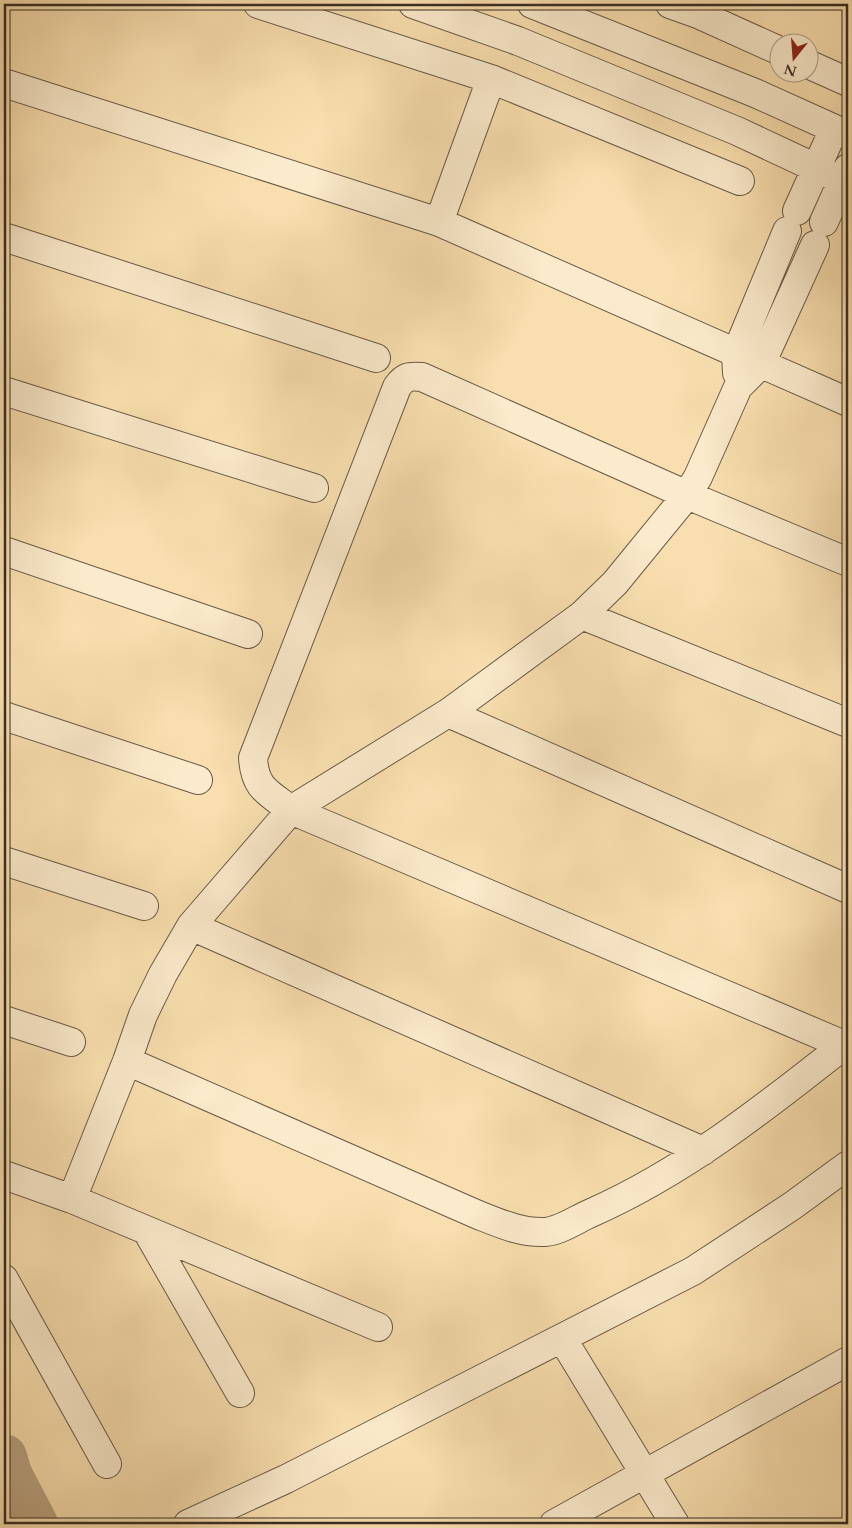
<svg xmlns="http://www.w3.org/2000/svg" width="852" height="1528" viewBox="0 0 852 1528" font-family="Cardo,serif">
  <rect width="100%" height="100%" fill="#f9dfaf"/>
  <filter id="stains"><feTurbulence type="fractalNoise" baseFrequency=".004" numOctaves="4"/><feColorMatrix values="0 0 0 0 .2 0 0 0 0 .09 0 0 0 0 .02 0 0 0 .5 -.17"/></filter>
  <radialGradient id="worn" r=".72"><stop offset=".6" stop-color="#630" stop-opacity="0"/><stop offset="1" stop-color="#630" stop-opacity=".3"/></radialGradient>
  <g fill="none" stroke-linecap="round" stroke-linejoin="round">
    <path stroke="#b8a280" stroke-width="46" d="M4 1457 9 1474 35 1524"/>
    <defs>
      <path id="street" d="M258 4 491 79 740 181
        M413 4 518 41 737 131 848 183
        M532 4 755 93 848 135
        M670 4 698 14 780 51
        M810 65 848 82
        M4 83 439 222 848 402
        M797 211 834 129
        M439 222 491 79
        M824 222 848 168
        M4 237 376 358
        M737 373 736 354 787 231
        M4 391 314 488
        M4 551 248 634
        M582 615 848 723
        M448 713 848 889
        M4 716 198 780
        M4 861 144 906
        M191 926 703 1151
        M4 1020 71 1042
        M844 1045 291 810C268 792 255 789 253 758L397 387C405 376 409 376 422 377L687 495 848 562
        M127 1061 476 1214C499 1223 520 1233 545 1232 560 1231 577 1219 591 1213 686 1171 767 1106 848 1042
        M4 1175 72 1199 378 1327
        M72 1199 127 1061 143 1015 163 974 191 926 291 810 448 713 582 615 615 583 687 495 698 477 738 387 761 364 815 245
        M147 1231 240 1393
        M4 1279 107 1464
        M562 1338 675 1524
        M188 1524 286 1479 693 1271 792 1206 848 1165
        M554 1524 848 1361"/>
    </defs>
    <use href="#street" stroke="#695a48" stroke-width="30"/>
    <use href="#street" stroke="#fbeacb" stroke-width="28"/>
  </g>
  <rect width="852" height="1528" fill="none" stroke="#f9dfaf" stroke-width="20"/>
  <rect x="5" y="5" width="842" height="1518" fill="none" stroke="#392d25" stroke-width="2.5"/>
  <rect x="10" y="10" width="832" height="1508" fill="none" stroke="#392d25"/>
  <g transform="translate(794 58) rotate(197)"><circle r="24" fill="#fbeacb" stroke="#ad9e89"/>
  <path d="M0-4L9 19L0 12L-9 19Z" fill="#8f2418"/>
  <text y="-8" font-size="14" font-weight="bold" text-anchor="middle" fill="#392d25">N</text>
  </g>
  <rect width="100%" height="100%" filter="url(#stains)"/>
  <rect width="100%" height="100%" fill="url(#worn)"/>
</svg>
